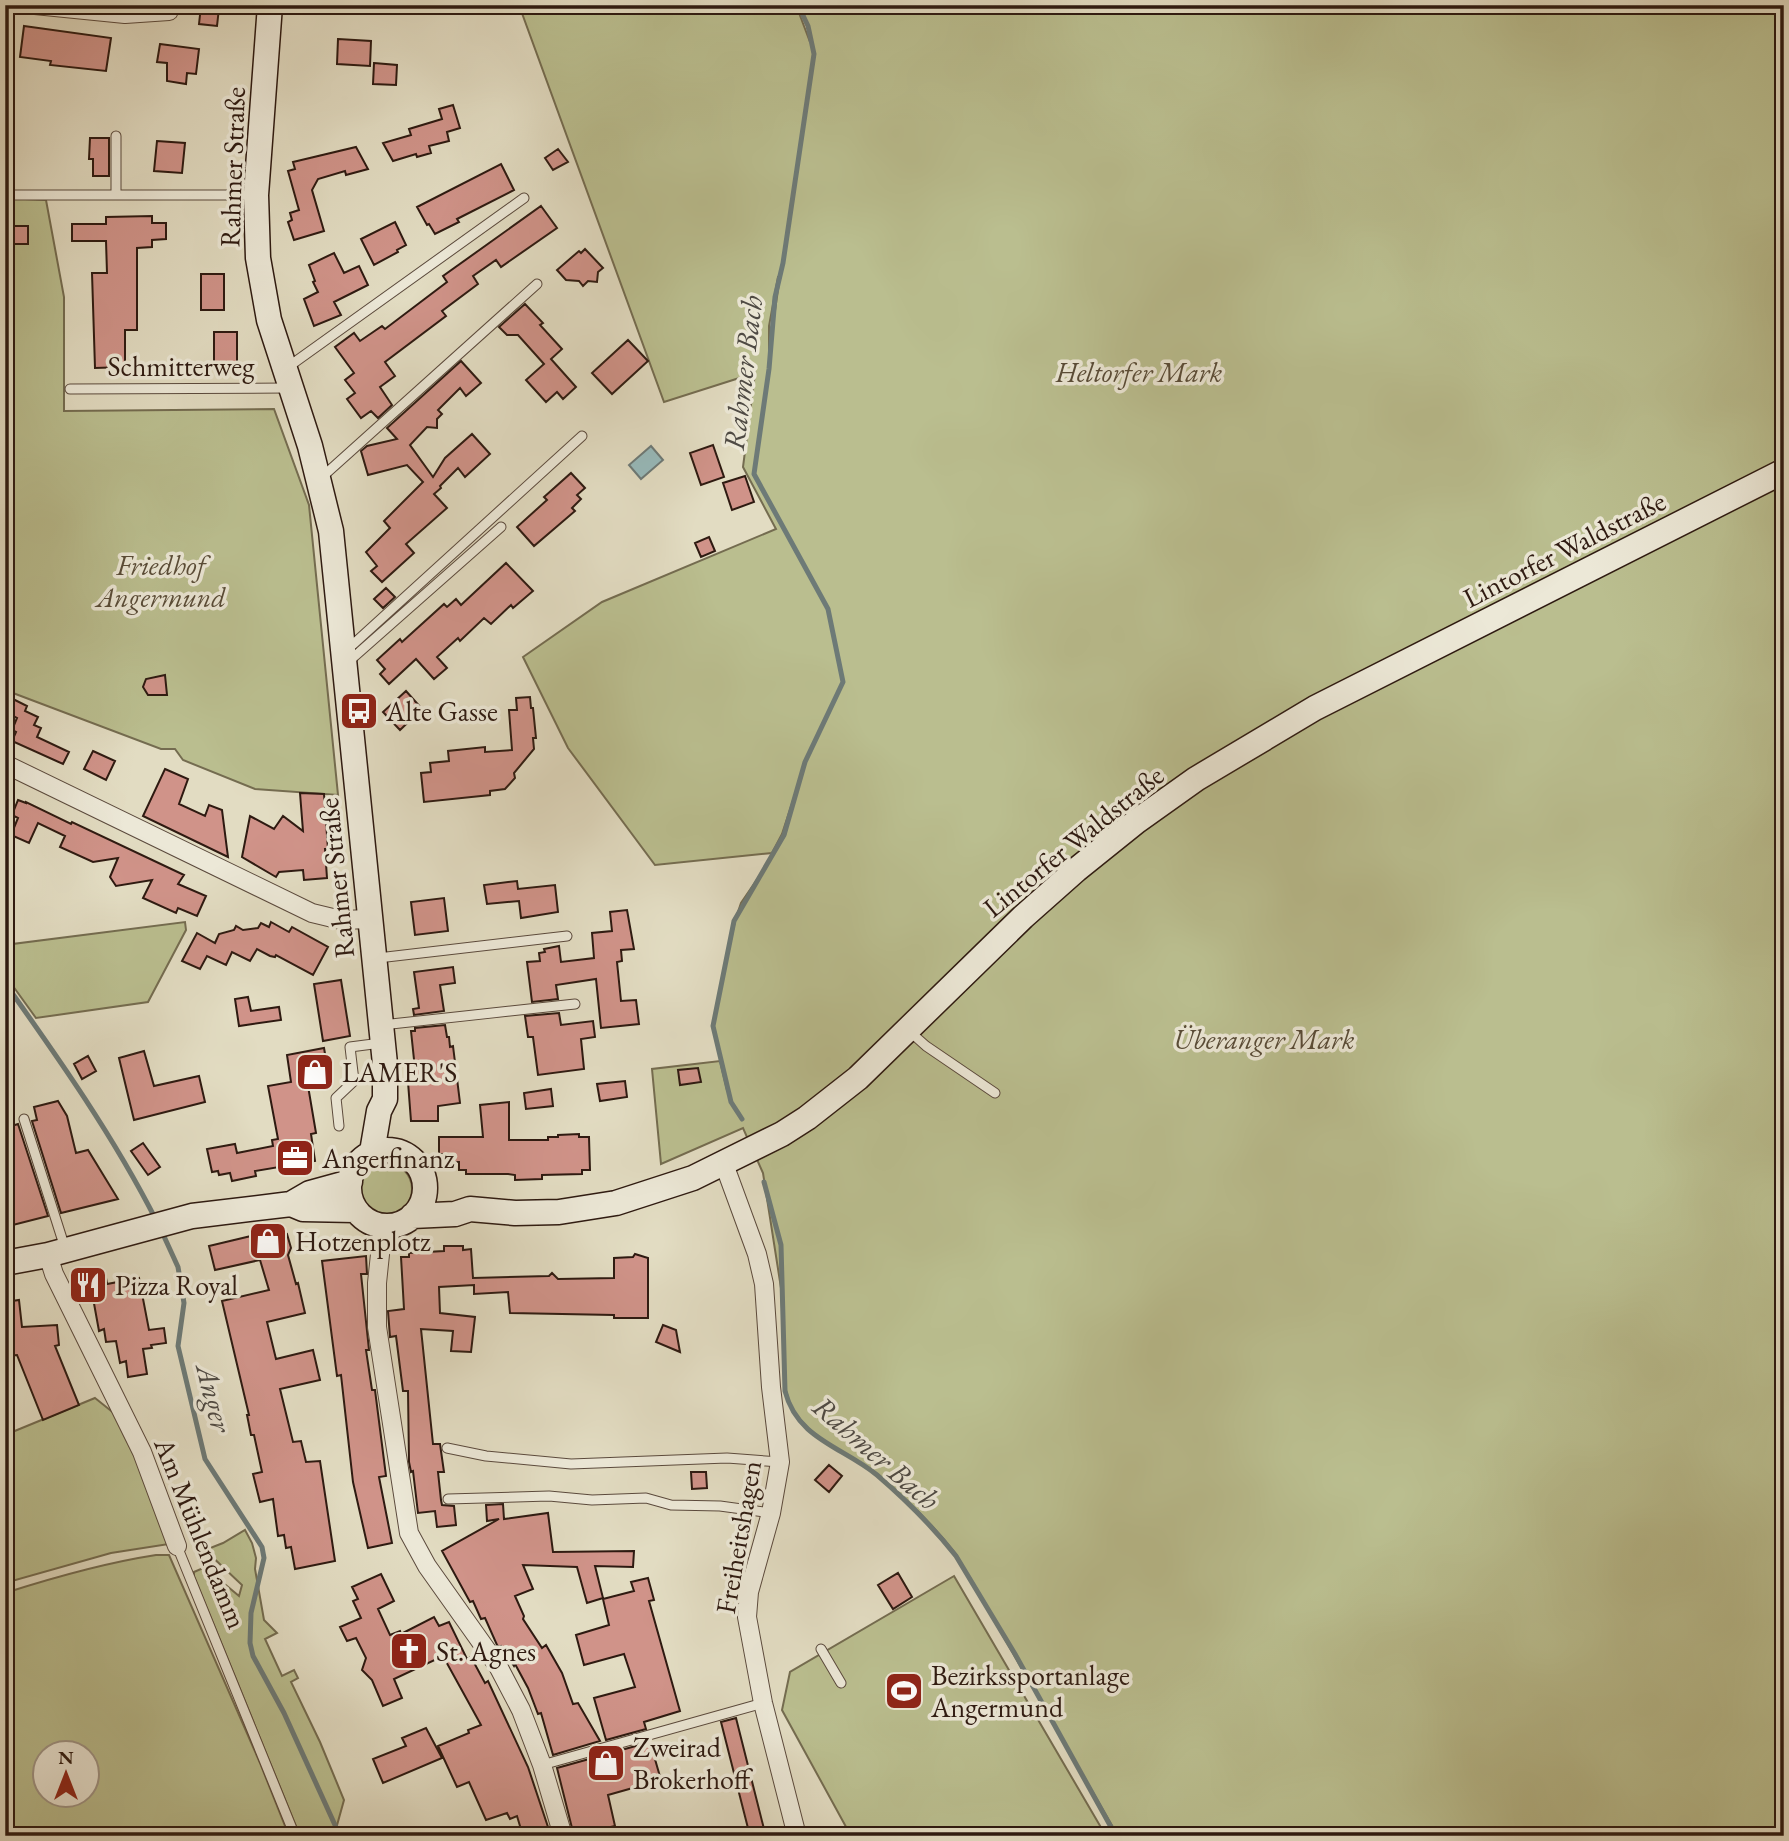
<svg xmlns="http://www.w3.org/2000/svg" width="1789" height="1841" viewBox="0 0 1789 1841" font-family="'EB Garamond',serif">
  <rect width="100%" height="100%" fill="#e2dcc2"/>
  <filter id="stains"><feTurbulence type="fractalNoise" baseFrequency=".00286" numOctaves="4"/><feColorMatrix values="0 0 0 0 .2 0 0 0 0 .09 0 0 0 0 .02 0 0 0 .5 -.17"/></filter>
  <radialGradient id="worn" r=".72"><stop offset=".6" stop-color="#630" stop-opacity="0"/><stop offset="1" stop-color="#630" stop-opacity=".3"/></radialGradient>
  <path fill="#babe8f" stroke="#746c50" stroke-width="2" fill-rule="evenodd" d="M519 5H796L810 42V35L801 5H1784V1836H1118L956 1554C933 1525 904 1496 875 1473 843 1448 795 1435 786 1390L781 1288 763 1173 743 1128 661 1164 652 1069 720 1061 727 1090 713 1026 735 921 741 903 767 865 785 835 798 785 782 834 772 853 655 865 568 748 523 657 602 602 776 529 743 467 755 373 664 402ZM780 276 769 352V326L778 277Z
    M5 198 46 200 64 297V411L274 409 309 505 338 795 255 789 183 760 175 749H161L5 690Z
    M185 922 186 930 148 1002 36 1018 5 975V945Z
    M360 1189a26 26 0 1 1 52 0a26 26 0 1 1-52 0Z
    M95 1398 120 1418 169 1544 111 1553 5 1583V1435Z
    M245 1530 252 1543 256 1558 255 1569 264 1620 277 1633 265 1639 282 1676 294 1670 298 1678 291 1682 320 1742 344 1800 334 1836H300L194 1577V1572L203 1568 209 1571 239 1596 242 1585 205 1550 223 1543Z
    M156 1555H169L260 1763 289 1836H5V1593C55 1577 104 1563 156 1555ZM46 1754H88V1796H46Z
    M954 1576 1106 1836H851L782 1710 790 1672Z"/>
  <path fill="#97babb" stroke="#6d7a77" stroke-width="2" d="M651 446 663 460 641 479 629 465Z"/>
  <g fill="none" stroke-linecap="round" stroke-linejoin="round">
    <path stroke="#6d7a77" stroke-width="5" d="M5 983C59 1059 114 1137 156 1220
      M742 1119 731 1102 713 1026 734 921 784 835 805 762 843 682 828 609 754 474 769 369 775 297 783 263 814 54 808 26 798 5
      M764 1182 781 1245 785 1391C797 1439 843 1447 877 1475 905 1499 933 1527 956 1556L1015 1654 1116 1836
      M162 1232 178 1267 184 1303 178 1346 205 1459 262 1547 264 1558 251 1613 250 1643 253 1656 284 1713 340 1836"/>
  </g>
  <path fill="#d09389" stroke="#2e1a11" stroke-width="2" d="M201 6 219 8 217 26 199 24Z
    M24 26 111 38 106 71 50 65 51 61 20 57Z
    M338 39 371 41 370 66 337 64Z
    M160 44 199 49 196 74 187 73 186 84 167 81V63L157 62Z
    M374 63 397 65 396 85 373 84Z
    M453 105 460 128 447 132 449 141 429 146 431 153 417 157 416 154 393 161 383 143 411 135 409 129 442 119 439 109Z
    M90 138H109V176H93V159H89Z
    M157 141 185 143 182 173 154 171Z
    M356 147 368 169 346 175 345 171 318 179 312 190 324 231 294 240 288 222 292 220 290 213 299 210 288 171 295 169 293 162Z
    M558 149 568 162 553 170 545 158Z
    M501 164 514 190 457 219 459 222 435 234 429 224 427 225 417 207Z
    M541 206 557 228 501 267 496 260 473 276 478 284 442 311 446 316 385 362 395 376 380 387 392 405 378 418 371 411 361 418 347 399 355 393 345 380 354 373 335 347 354 333 360 341 382 326 385 329 447 282 443 276Z
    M152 216V223H166V239L152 240V247L137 248V330H125V367L95 368 92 273H107L106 241H72V224H106V217Z
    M395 222 406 245 397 250 398 252 374 265 361 239Z
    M5 226H28V244H5Z
    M585 249 603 268 598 272 597 282 588 281 583 286 579 281 566 280 557 270 579 251 581 253Z
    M334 253 344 273 359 266 368 285 334 302 341 315 314 326 304 299 318 292 313 282 315 281 309 265Z
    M201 274H224V310H201Z
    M525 304 543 323 540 325 562 349 551 359 576 387 563 399 557 392 546 402 526 380 544 364 518 335H507L499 327Z
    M214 332H237V368H214Z
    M628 340 648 361 612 394 592 373Z
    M461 361 481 383 466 396 460 388 438 410 442 414 437 419V428L427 427 410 445 433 477 445 458 472 434 490 454 465 477 458 468 440 486 441 488 434 494 447 508 406 544 414 553 382 582 371 571 377 566 366 552 390 528 384 521 423 482 407 465 368 475 361 451 367 446 397 439 387 428Z
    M713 445 724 477 701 485 690 453Z
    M571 473 585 488 577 495 581 499 572 508 575 511 534 546 517 527 547 500 544 497Z
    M745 476 754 502 732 510 723 483Z
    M709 537 715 551 701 557 695 543Z
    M506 563 533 591 513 608 511 605 491 624 484 618 460 641 458 638 437 657 447 668 434 679 416 659 389 684 380 674 385 669 377 660 400 639 402 642 444 604 447 607 456 599 461 605Z
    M386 588 395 597 383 608 374 599Z
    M165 675 167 695H148L143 687 146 679Z
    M406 691 422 709 400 730 383 712Z
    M5 695 27 706 25 711 38 717 34 725 41 728 37 737 69 752 63 764 12 741 16 732 12 730 17 718 5 712Z
    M530 697 531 708H533L536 738H533L534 749 514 773 515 778 505 789 490 791V795L481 796 424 802 421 773 431 772 430 763 449 761 448 751 485 747V752L512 750 509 710H517L516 698Z
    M93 751 115 761 106 780 84 769Z
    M165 769 188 779 179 804 205 816 209 805 222 810 228 857 143 816Z
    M300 793 324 794 328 849H325L327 878 304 880 303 870 279 872 276 877 242 857 250 816 274 829 283 816 303 831Z
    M18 800 26 803V802L71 824 72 822 184 875 178 884 206 896 197 916 178 908 176 913 143 898 152 880 116 886 110 877 118 858 93 862 60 847 65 836 38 823 29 843 11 835 18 818 12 815Z
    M517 881 518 889 555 885 558 912 521 918 519 901 487 904 484 885Z
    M444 898 448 931 415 935 411 902Z
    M627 910 634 949 621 950 622 961 617 962 621 1001 636 1000 639 1024 601 1028 596 979 556 985 558 999 532 1002 527 962 540 961 539 953 545 952 544 949 559 946 561 962 594 958 592 933 612 931 610 912Z
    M271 922 289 932 292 927 328 947 313 975 276 955 275 957 270 956 257 949 250 961 232 952 226 965 207 956 200 969 182 961 197 933 215 943 219 934 234 930 236 926 243 930 258 928 261 923 269 927Z
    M453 967 455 983 440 985 444 1011 414 1015 413 1009 419 1008 414 972Z
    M341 980 350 1036 323 1041 314 984Z
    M248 997 251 1011 279 1007 281 1020 239 1026 235 999Z
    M559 1013 561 1025 593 1021 595 1037 581 1039 584 1069 538 1075 533 1037H528L525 1016Z
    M445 1025 447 1037H449L450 1047 453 1046 460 1103 438 1106V1121H411L407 1069H415L411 1031H415V1028Z
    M324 1048 329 1076 307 1080 316 1133 311 1134 315 1161 255 1171 256 1176 232 1181 230 1173 219 1175 218 1171 212 1172 207 1149 235 1144 237 1153 273 1146 272 1140 278 1139 268 1086 291 1082 287 1055Z
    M144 1051 154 1086 199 1076 205 1102 134 1120 119 1058Z
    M88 1056 96 1071 82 1079 74 1064Z
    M698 1068 701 1082 680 1085 678 1070Z
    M625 1081 627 1097 600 1101 597 1084Z
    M551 1089 553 1106 526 1109 524 1093Z
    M58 1101 67 1116 76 1153 88 1150 118 1199 61 1213 32 1121 37 1120 34 1107Z
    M509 1102V1140H548V1137H558V1135L579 1134V1137H589L590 1170H582V1174L542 1175V1179L515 1180V1175L508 1174H466V1170H459V1162H449V1154H439V1137H483L480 1105Z
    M18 1124 48 1216 5 1227V1199L9 1198 5 1181V1128Z
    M143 1143 160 1167 148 1175 131 1151Z
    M274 1234 275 1238 287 1234 291 1248 288 1255 296 1284 298 1283 305 1313 267 1322 276 1359 313 1350 320 1380 280 1389 293 1442 301 1441 306 1462 320 1461 335 1561 295 1569 291 1547 286 1548 284 1535 278 1536 273 1499 260 1502 253 1474 262 1472 254 1435H251L247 1415H249L222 1301 269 1290 260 1260 215 1270 209 1246 251 1236 252 1240Z
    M444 1246H463V1250L471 1249 473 1278 549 1276 552 1273 558 1279 614 1278V1258L633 1257 635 1254 648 1258V1318H614V1315L510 1313 508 1292 474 1294V1285L439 1287 440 1313 475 1317 471 1352 451 1351 453 1331 421 1329 433 1444H440L444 1472H438L441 1500 442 1505 454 1506 456 1525 437 1527 435 1511 418 1513 413 1471 411 1472 409 1462 408 1391H403L396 1336 390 1337 388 1311 404 1309 401 1257H409V1253L444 1251Z
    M366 1256 367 1274H361L369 1350H366L372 1390H375L386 1476 379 1477 392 1543 368 1548 353 1482 341 1375 337 1376 322 1261Z
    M96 1273 97 1280 106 1278 107 1284 139 1278 149 1330 164 1328 166 1343 151 1345 152 1348 143 1349 147 1374 128 1377 126 1361 120 1363 116 1341 106 1342 104 1329 99 1331 93 1298 80 1300 76 1277Z
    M19 1300 22 1327 57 1325 59 1345 55 1346 79 1405 43 1420 17 1355 5 1356V1302Z
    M663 1325 676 1330 680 1352 656 1342Z
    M829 1465 842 1476 829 1492 815 1480Z
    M691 1472H706L707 1488 692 1489Z
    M503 1504 504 1519 548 1513 553 1552 634 1551 633 1567 595 1566 603 1598 587 1603 577 1567 523 1565 533 1589 515 1596 524 1616 523 1619 542 1648 546 1645 562 1673 573 1704 578 1703 600 1741 553 1755 541 1713 538 1714 528 1688 515 1664 514 1666 501 1646 499 1647 497 1645 485 1618 481 1619 473 1601 470 1602 442 1551 499 1519 487 1521 486 1505Z
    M898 1573 912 1597 893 1609 878 1585Z
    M381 1574 394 1601 378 1609 390 1635 400 1631 401 1634 434 1617 439 1626 449 1622 467 1659 471 1657 485 1683 488 1681 528 1767 551 1836H523L517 1816 510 1819 507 1813 486 1820 469 1782 457 1787 438 1746 469 1733 468 1730 481 1725 443 1656 394 1679 402 1698 383 1706 372 1680 362 1670 366 1658 356 1638 347 1641 340 1627 361 1618 353 1601 358 1599 352 1587Z
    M648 1578 654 1600 649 1601 680 1711 644 1722 646 1729 606 1740 594 1698 635 1687 624 1654 584 1665 576 1635 609 1625 603 1599 634 1591 631 1582Z
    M736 1718 765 1833 754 1836H750L721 1722Z
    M426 1728 442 1758 383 1783 373 1759 406 1746 402 1738Z
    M650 1742 661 1780 608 1795 615 1826 606 1828V1836H574L557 1768Z"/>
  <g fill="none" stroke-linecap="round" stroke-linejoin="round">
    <defs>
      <path id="lane" d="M5 195H255
        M116 195V136
        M288 367 524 198
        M70 389 287 388
        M321 478 537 284
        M348 649 582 436
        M347 663 501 527
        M378 958 567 936
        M382 1025 575 1004
        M908 1030 926 1046 995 1093
        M24 1119 65 1248
        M339 1126 336 1098 354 1081 350 1047 381 1043
        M447 1448 486 1456 571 1464 727 1458 780 1462
        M448 1499 549 1496 592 1500 646 1498 671 1505 720 1506 771 1513
        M177 1546 295 1836
        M821 1649 841 1683
        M542 1765 763 1703"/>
      <path id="street" d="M35 5 125 14 169 11
        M5 764 312 913 341 920 370 919
        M724 1164 757 1254 764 1284 771 1387 780 1462 771 1513 749 1592 747 1617 763 1703 797 1836
        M383 1226 377 1283V1327L409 1533 427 1566 498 1666 521 1710 542 1765 563 1836
        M48 1255 54 1274 142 1452 177 1546"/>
      <path id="secondary" d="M270 5 256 195 258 258 269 320 310 446 331 531 385 1064V1099L379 1111 372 1152
        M349 1188a38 38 0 1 1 76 0a38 38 0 1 1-76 0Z
        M291 1204 303 1209 355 1210
        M412 1216 455 1214 470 1209 515 1213 559 1212 616 1203 693 1178 782 1134 807 1118 858 1078 1023 917 1076 870 1137 821 1196 779 1315 708 1784 471
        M5 1263 48 1255 192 1216 291 1204 310 1193 350 1182"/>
    </defs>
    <use href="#lane" stroke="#5b4a3d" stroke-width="11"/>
    <use href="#street" stroke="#5b4a3d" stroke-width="20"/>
    <use href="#secondary" stroke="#2e1a11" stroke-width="27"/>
    <use href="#lane" stroke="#ece8d7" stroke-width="9"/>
    <use href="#street" stroke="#ece8d7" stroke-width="18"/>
    <use href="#secondary" stroke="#ece8d7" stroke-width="24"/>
  </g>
  <defs>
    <symbol id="bus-square" viewBox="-11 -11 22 22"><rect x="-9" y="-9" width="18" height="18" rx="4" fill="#8f2418" stroke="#ece8d7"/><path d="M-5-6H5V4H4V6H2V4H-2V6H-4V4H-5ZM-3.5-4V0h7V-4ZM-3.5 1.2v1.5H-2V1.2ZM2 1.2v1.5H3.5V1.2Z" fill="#fff"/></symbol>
    <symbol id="shop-square" viewBox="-11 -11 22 22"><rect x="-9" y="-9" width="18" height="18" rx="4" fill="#8f2418" stroke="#ece8d7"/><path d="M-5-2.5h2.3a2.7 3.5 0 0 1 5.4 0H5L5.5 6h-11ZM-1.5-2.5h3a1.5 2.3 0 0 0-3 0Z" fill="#fff"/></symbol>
    <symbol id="office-square" viewBox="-11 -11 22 22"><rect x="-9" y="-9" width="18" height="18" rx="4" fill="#8f2418" stroke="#ece8d7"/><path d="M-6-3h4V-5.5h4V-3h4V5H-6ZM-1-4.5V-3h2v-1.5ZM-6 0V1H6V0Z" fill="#fff"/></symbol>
    <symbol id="restaurant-square" viewBox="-11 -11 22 22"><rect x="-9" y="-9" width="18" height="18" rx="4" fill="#8f2418" stroke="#ece8d7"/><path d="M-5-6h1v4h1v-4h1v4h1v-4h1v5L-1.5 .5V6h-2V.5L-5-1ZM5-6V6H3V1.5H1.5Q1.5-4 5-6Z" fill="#fff"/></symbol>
    <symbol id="church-square" viewBox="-11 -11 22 22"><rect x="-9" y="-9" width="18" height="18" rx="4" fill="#8f2418" stroke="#ece8d7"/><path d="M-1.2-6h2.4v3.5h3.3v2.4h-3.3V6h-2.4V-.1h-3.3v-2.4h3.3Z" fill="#fff"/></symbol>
    <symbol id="stadium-square" viewBox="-11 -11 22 22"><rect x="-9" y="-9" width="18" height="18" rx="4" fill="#8f2418" stroke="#ece8d7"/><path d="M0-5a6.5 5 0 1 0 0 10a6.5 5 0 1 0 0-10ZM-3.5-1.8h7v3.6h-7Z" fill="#fff"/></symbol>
  </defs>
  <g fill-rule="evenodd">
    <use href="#bus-square" x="337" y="689" width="44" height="44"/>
    <use href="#shop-square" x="293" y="1050" width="44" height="44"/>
    <use href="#office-square" x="273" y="1136" width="44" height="44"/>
    <use href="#shop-square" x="246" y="1219" width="44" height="44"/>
    <use href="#restaurant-square" x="66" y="1263" width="44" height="44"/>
    <use href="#church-square" x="387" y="1629" width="44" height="44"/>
    <use href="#stadium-square" x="882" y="1669" width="44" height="44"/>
    <use href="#shop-square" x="584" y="1741" width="44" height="44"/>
  </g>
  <g text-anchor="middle" stroke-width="7" stroke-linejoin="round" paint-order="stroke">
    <g font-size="28" fill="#2e1a11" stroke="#ece8d7">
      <text transform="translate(232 167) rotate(-88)" y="10">Rahmer Straße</text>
      <text x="181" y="376">Schmitterweg</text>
      <text transform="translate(1564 549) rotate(-27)" y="10">Lintorfer Waldstraße</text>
      <text transform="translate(1073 841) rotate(-39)" y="10">Lintorfer Waldstraße</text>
      <text transform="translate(336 878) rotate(-96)" y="10">Rahmer Straße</text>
      <text transform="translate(201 1533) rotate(68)" y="10">Am Mühlendamm</text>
      <text transform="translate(738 1537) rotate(-80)" y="10">Freiheitshagen</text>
    </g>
    <g font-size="28" font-style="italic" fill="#584b37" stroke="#ece8d7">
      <text x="1139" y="382">Heltorfer Mark</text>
      <text x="161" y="575">Friedhof<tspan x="161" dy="32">Angermund</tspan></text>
      <text x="1264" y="1049">Überanger Mark</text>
    </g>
    <g font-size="28" fill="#2e1a11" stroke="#ece8d7" text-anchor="start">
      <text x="386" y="721">Alte Gasse</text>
      <text x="342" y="1082">LAMER'S</text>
      <text x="322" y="1168">Angerfinanz</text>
      <text x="295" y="1251">Hotzenplotz</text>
      <text x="115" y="1295">Pizza Royal</text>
      <text x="436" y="1661">St. Agnes</text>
      <text x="931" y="1685">Bezirkssportanlage<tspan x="931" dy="32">Angermund</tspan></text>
      <text x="633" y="1757">Zweirad<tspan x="633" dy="32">Brokerhoff</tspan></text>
    </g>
    <g font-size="30" font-style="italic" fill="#4e4a44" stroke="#ece8d7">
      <text transform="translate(743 373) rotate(-83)" y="10">Rahmer Bach</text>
      <text transform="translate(214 1398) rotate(76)" y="10">Anger</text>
      <text transform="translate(876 1453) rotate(41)" y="10">Rahmer Bach</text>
    </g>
  </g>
  <rect width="1789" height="1841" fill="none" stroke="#e2dcc2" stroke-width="28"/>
  <rect x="7" y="7" width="1775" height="1827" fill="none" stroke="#2e1a11" stroke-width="3.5"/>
  <rect x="14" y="14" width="1761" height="1813" fill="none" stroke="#2e1a11" stroke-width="2"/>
  <g transform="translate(66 1774)"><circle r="33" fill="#ece8d7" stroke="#a09688" stroke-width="2"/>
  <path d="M0-5L12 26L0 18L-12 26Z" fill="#8f2418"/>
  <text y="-10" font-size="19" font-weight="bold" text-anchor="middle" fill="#2e1a11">N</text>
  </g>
  <rect width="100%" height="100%" filter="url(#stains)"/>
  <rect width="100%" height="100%" fill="url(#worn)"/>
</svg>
